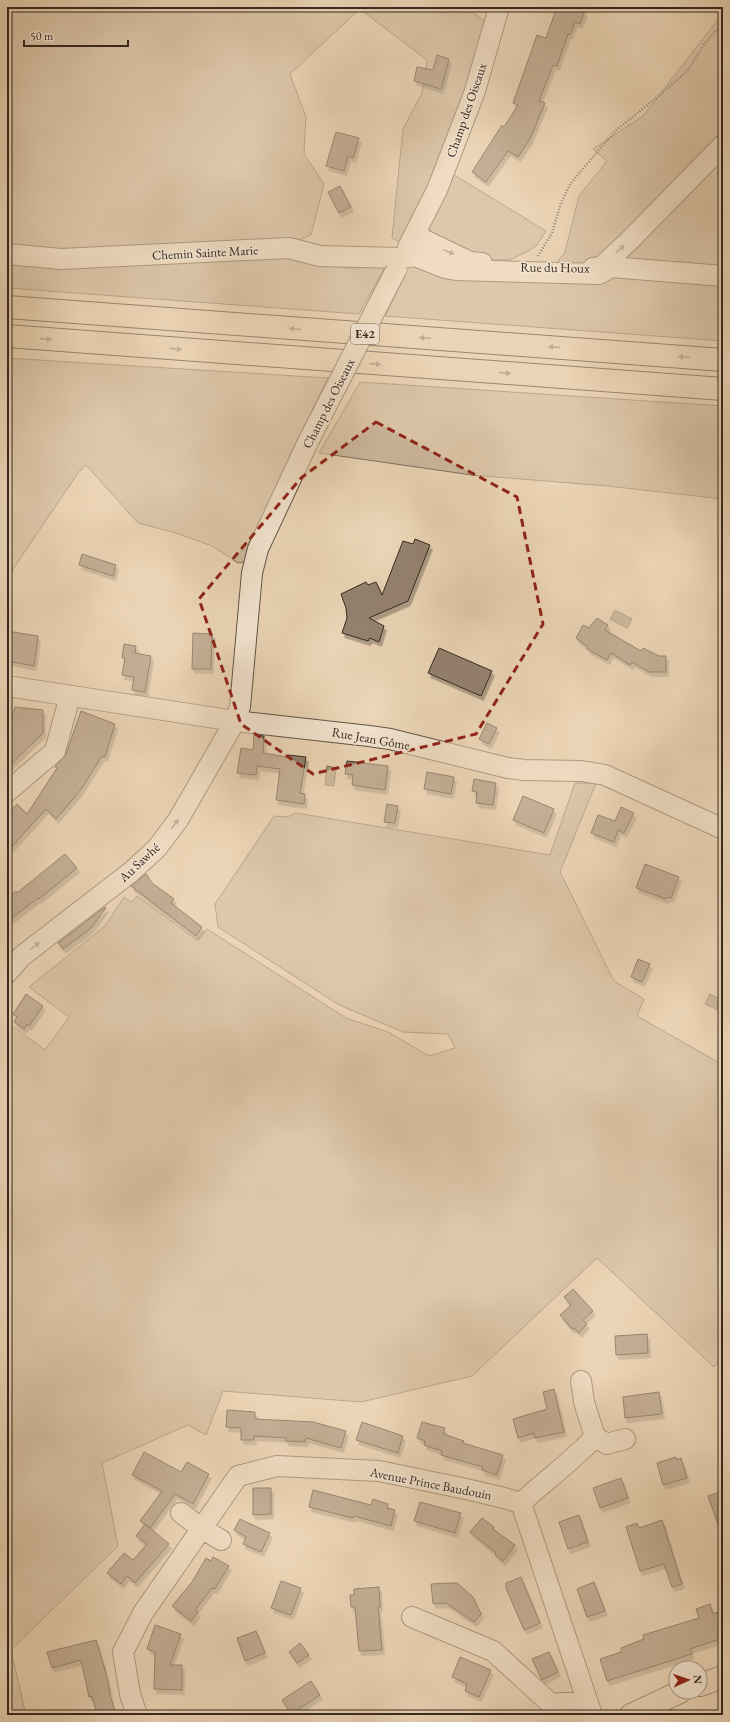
<svg xmlns="http://www.w3.org/2000/svg" width="730" height="1722" viewBox="0 0 730 1722" font-family="'EB Garamond',serif">
  <defs>
    <filter id="shadow"><feDropShadow dx="2.5" dy="4.5" stdDeviation="0" flood-color="#0004"/></filter>
  </defs>
  <rect width="100%" height="100%" fill="#ecd6b7"/>
  <filter id="stains"><feTurbulence type="fractalNoise" baseFrequency=".005" numOctaves="4"/><feColorMatrix values="0 0 0 0 .2 0 0 0 0 .09 0 0 0 0 .02 0 0 0 .5 -.17"/></filter>
  <radialGradient id="worn" r=".72"><stop offset=".6" stop-color="#630" stop-opacity="0"/><stop offset="1" stop-color="#630" stop-opacity=".3"/></radialGradient>
  <path fill="#cdb89e" stroke="#807060" d="M7 7H465L490 25 440 167 403 244 392 238 403 129 422 93 427 60 360 9 290 74 306 117 304 154 324 184 311 235 280 249 92 253 7 248Z
    M723 13V341L385 316 411 263 546 278 565 252 579 196 607 161 593 149 643 116Z
    M454 175 546 231 537 245 525 253 509 260H491L462 252 457 244 447 240H439L432 234 429 226Z
    M294 258 347 268 385 267 359 314 7 288V264Z
    M7 358 328 378 293 449 245 562 238 563 212 546 176 533 138 523 86 465 78 473 7 578Z
    M360 382 723 406V499L607 486 472 475 319 453Z
    M575 783H596L560 872 614 981 644 999 637 1016 723 1065V1355L714 1367 597 1258 472 1376 361 1402 223 1391 206 1435 188 1425 102 1463 118 1546 11 1650 26 1715H7V1022L45 1050 69 1017 29 987 105 926 124 897 131 902 137 896 197 940 207 929 346 1018 388 1032 429 1056 455 1048 448 1034 403 1032 339 1005 218 927 215 904 274 816 287 817 296 813 550 855Z"/>
  <path fill="#ad9b84" stroke="#7d6d5c" d="M615 610 632 619 627 628 610 619Z
    M327 766 336 768 334 786 325 785Z
    M710 994 723 1001 722 1012 705 1004Z"/>
  <path fill="#94826f" stroke="#342821" filter="url(#shadow)" d="M557 7H574L585 11 580 24 575 22 570 35 568 34 557 66 553 65 539 101 545 103 530 139 518 157 508 151 486 182 472 172 502 125 504 127 518 105 513 103 537 35 546 38Z
    M437 55 449 59 441 89 414 81 417 67 433 70Z
    M336 132 359 138 353 158 348 156 344 171 326 166Z
    M340 186 351 207 339 213 328 192Z
    M415 539 430 545 408 601 369 618 384 626 379 642 370 638 368 641 342 633 347 618 346 608 341 594 366 582 368 585 376 582 382 595 403 541 413 544Z
    M82 554 116 565 113 576 79 565Z
    M597 618 608 625 605 630 641 651 643 648 659 656H666V672H649L632 662 630 665 611 653 607 660 587 649 588 647 576 638 583 625 589 628Z
    M7 631 38 636 34 666 7 661Z
    M193 633 212 634 211 669H192Z
    M124 644 136 646 135 653 151 656 145 692 132 690 134 677 122 675 125 658H122Z
    M439 648 492 671 481 696 428 673Z
    M15 707 43 710V733L7 768V734Z
    M81 711 115 724 105 757 102 756 80 791 56 819 46 809 7 852V814L17 804 27 814 57 768 55 767 66 754Z
    M487 723 497 728 489 744 479 739Z
    M254 735 264 736 263 753 288 757V755L306 757 300 793 305 794 304 804 276 800 280 769 257 766 256 775 237 773 241 748 253 750Z
    M347 761 388 766 385 790 352 785 353 775 345 774Z
    M427 772 454 777 451 794 424 789Z
    M474 779 496 783 493 805 476 803 477 792 472 791Z
    M523 796 554 809 544 833 513 820Z
    M387 804 398 806 395 823 384 822Z
    M621 807 634 813 624 833 618 830 614 842 591 833 598 815 615 821Z
    M65 854 77 868 39 899 38 898 7 922V898L16 891 17 893Z
    M645 864 679 877 671 898 667 897 666 899 636 888Z
    M146 874 152 883 174 899 171 903 202 927 196 936 131 886Z
    M105 907 106 908 90 929 63 949 58 943Z
    M638 959 650 964 642 982 631 977Z
    M26 994 43 1006 29 1026 27 1024 24 1029 14 1022 17 1017 13 1014Z
    M573 1289 593 1311 583 1320 587 1324 579 1333 574 1328 572 1329 560 1315 571 1305 564 1297Z
    M647 1334 648 1353 616 1355 615 1336Z
    M554 1389 564 1432 535 1438 534 1433 518 1438 513 1419 547 1409 543 1392Z
    M659 1392 662 1414 625 1418 623 1397Z
    M227 1410 255 1412V1419L313 1422 346 1431 341 1448 306 1438 305 1442 286 1441V1438L254 1436V1440H241V1428L226 1427Z
    M362 1422 403 1436 398 1453 356 1440Z
    M422 1422 445 1428 443 1434 464 1441 463 1443 503 1455 497 1475 482 1470 483 1467 441 1455 442 1451 424 1445 425 1441 417 1438Z
    M144 1452 181 1472 187 1462 209 1474 193 1504 175 1494 150 1528 140 1521 162 1491 132 1475Z
    M676 1457 677 1460 681 1458 687 1478 663 1485 657 1463Z
    M621 1478 628 1498 600 1508 593 1488Z
    M253 1488H271V1514L253 1515Z
    M313 1490 371 1505 373 1499 388 1504 387 1508 395 1510 391 1526 354 1516 353 1518 309 1507Z
    M723 1491V1532L721 1533 708 1496Z
    M420 1502 461 1513 455 1533 414 1521Z
    M579 1515 588 1542 568 1549 559 1522Z
    M482 1518 494 1527 493 1529 515 1545 503 1561 495 1555 496 1553 470 1532Z
    M240 1519 270 1533 261 1552 243 1544 246 1537 234 1530Z
    M662 1520 682 1584 672 1587 664 1564 640 1571 626 1527 637 1523 639 1528Z
    M145 1524 169 1544 135 1583 127 1576 121 1584 107 1573 124 1553 133 1560 147 1544 136 1536Z
    M213 1557 229 1566 215 1589 212 1588 195 1610 198 1612 191 1621 172 1606 192 1582 206 1558 211 1561Z
    M521 1577 540 1623 524 1630 506 1588V1583Z
    M281 1581 301 1588 291 1615 271 1608Z
    M594 1582 605 1611 587 1617 577 1589Z
    M448 1583H457L473 1597 481 1614 474 1622 446 1603 433 1604 431 1584Z
    M379 1587 380 1607H378L382 1650 359 1651 355 1607H351L350 1595H354V1589Z
    M710 1604 713 1614 723 1610V1638L690 1649 692 1654 607 1681 600 1659 621 1652V1648L644 1639 643 1635 699 1618 696 1609Z
    M155 1625 181 1634 170 1665H182V1690L154 1689 155 1652 147 1649Z
    M256 1631 265 1653 245 1661 237 1638Z
    M96 1640 105 1670 110 1692H109L116 1715H97L92 1696 89 1697 81 1660 52 1668 47 1652Z
    M300 1643 309 1655 297 1663 289 1652Z
    M549 1652 558 1672 542 1680 532 1659Z
    M460 1657 491 1670 479 1697 465 1691 467 1684 452 1677Z
    M311 1681 320 1695 291 1714 282 1700Z"/>
  <g fill="none" stroke-linecap="round" stroke-linejoin="round">
    <defs>
      <path id="minor" d="M414 235 470 262 482 263
        M408 247 437 190 475 91 499 7
        M7 254 61 259 289 248 320 256 402 258 415 256 445 268 456 270 599 274 611 267 723 276
        M593 268 601 267 628 242 723 145
        M7 686 235 721 369 736 390 739 508 768 524 770 581 771 605 775 723 829
        M7 792 55 751 70 696
        M7 973 22 956 131 872 157 848 178 820 235 721 240 707 252 573 258 549 309 440
        M595 1437 607 1444 625 1439
        M521 1503C545 1481 572 1461 595 1437L584 1402 581 1381
        M181 1513 201 1528 221 1540
        M412 1617 493 1651 551 1704 587 1701
        M137 1715 130 1694 123 1652 143 1613 238 1476 277 1466 379 1471 466 1489 504 1498 521 1503 592 1715"/>
      <path id="major" d="M700 1685 723 1677
        M631 1715 680 1692"/>
      <path id="highway" d="M7 307 723 360
        M7 336 723 389"/>
    </defs>
    <use href="#minor" stroke="#625446" stroke-width="22"/>
    <use href="#major" stroke="#342821" stroke-width="24"/>
    <use href="#highway" stroke="#342821" stroke-width="24"/>
    <path stroke="#342821" stroke-width="2.5" stroke-dasharray="1 2" stroke-linecap="butt" d="M538 256 552 233 561 203 571 183 615 131 661 94 688 70 705 43 723 24"/>
    <use href="#minor" stroke="#f3e4d0" stroke-width="20"/>
    <use href="#major" stroke="#ecd6b7" stroke-width="22"/>
    <use href="#highway" stroke="#ecd6b7" stroke-width="22"/>
    <defs>
      <path id="minor-bridge" d="M309 440 396 270"/>
    </defs>
    <use href="#minor-bridge" stroke="#625446" stroke-width="22" stroke-linecap="butt"/>
    <use href="#minor-bridge" stroke="#f3e4d0" stroke-width="20"/>
  </g>
  <defs><path id="oneway-solid" d="M-6-.8H1V-3.2L6.5 0L1 3.2V.8H-6Z"/></defs>
  <g fill="#948678">
    <use href="#oneway-solid" transform="translate(620 249) rotate(-43)"/>
    <use href="#oneway-solid" transform="translate(449 252) rotate(23)"/>
    <use href="#oneway-solid" transform="translate(175 824) rotate(-54)"/>
    <use href="#oneway-solid" transform="translate(35 946) rotate(-38)"/>
  </g>
  <g fill="#907f6c">
    <use href="#oneway-solid" transform="translate(295 329) rotate(-176)"/>
    <use href="#oneway-solid" transform="translate(425 338) rotate(-176)"/>
    <use href="#oneway-solid" transform="translate(46 339) rotate(4)"/>
    <use href="#oneway-solid" transform="translate(554 347) rotate(-176)"/>
    <use href="#oneway-solid" transform="translate(176 349) rotate(4)"/>
    <use href="#oneway-solid" transform="translate(684 357) rotate(-176)"/>
    <use href="#oneway-solid" transform="translate(375 364) rotate(4)"/>
    <use href="#oneway-solid" transform="translate(505 373) rotate(4)"/>
  </g>
  <path d="M0 0H730V1722H0ZM376 422 517 497 543 624 476 734 313 774 241 724 199 599 301 478Z" fill="#ecd6b7" fill-opacity=".55" fill-rule="evenodd"/>
  <path fill="none" stroke="#8f2418" stroke-width="3" stroke-dasharray="8 5" stroke-linejoin="round" d="M376 422 517 497 543 624 476 734 313 774 241 724 199 599 301 478Z"/>
  <g text-anchor="middle" stroke-width="3.5" stroke-linejoin="round" paint-order="stroke">
    <rect fill="#f3e4d0" stroke="#6d6056" stroke-width="1" x="351" y="324" width="28" height="20" rx="3"/>
    <g font-size="12" font-weight="bold" fill="#342821">
      <text x="365" y="338">E42</text>
    </g>
    <g font-size="13" fill="#342821" stroke="#f3e4d0">
      <text transform="translate(466 110) rotate(-71)" y="5">Champ des Oiseaux</text>
      <text transform="translate(205 252) rotate(-3)" y="5">Chemin Sainte Marie</text>
      <text transform="translate(555 267) rotate(1)" y="5">Rue du Houx</text>
      <text transform="translate(328 403) rotate(-63)" y="5">Champ des Oiseaux</text>
      <text transform="translate(371 738) rotate(10)" y="5">Rue Jean Gôme</text>
      <text transform="translate(139 862) rotate(-43)" y="5">Au Sawhé</text>
      <text transform="translate(431 1483) rotate(11)" y="5">Avenue Prince Baudouin</text>
    </g>
  </g>
  <rect width="730" height="1722" fill="none" stroke="#ecd6b7" stroke-width="24"/>
  <rect x="8" y="8" width="714" height="1706" fill="none" stroke="#342821" stroke-width="2"/>
  <rect x="12" y="12" width="706" height="1698" fill="none" stroke="#342821"/>
  <g transform="translate(688 1680) rotate(87)"><circle r="19" fill="#f3e4d0" stroke="#a7998a"/>
  <path d="M0-3L7 15L0 10L-7 15Z" fill="#8f2418"/>
  <text y="-6" font-size="11" font-weight="bold" text-anchor="middle" fill="#342821">N</text>
  </g>
  <path d="M24 40v6h104v-6" fill="none" stroke="#342821" stroke-width="2"/>
  <text x="30" y="40" font-size="12" fill="#342821" stroke="#f3e4d0" stroke-width="3" paint-order="stroke">50 m</text>
  <rect width="100%" height="100%" filter="url(#stains)"/>
  <rect width="100%" height="100%" fill="url(#worn)"/>
</svg>
